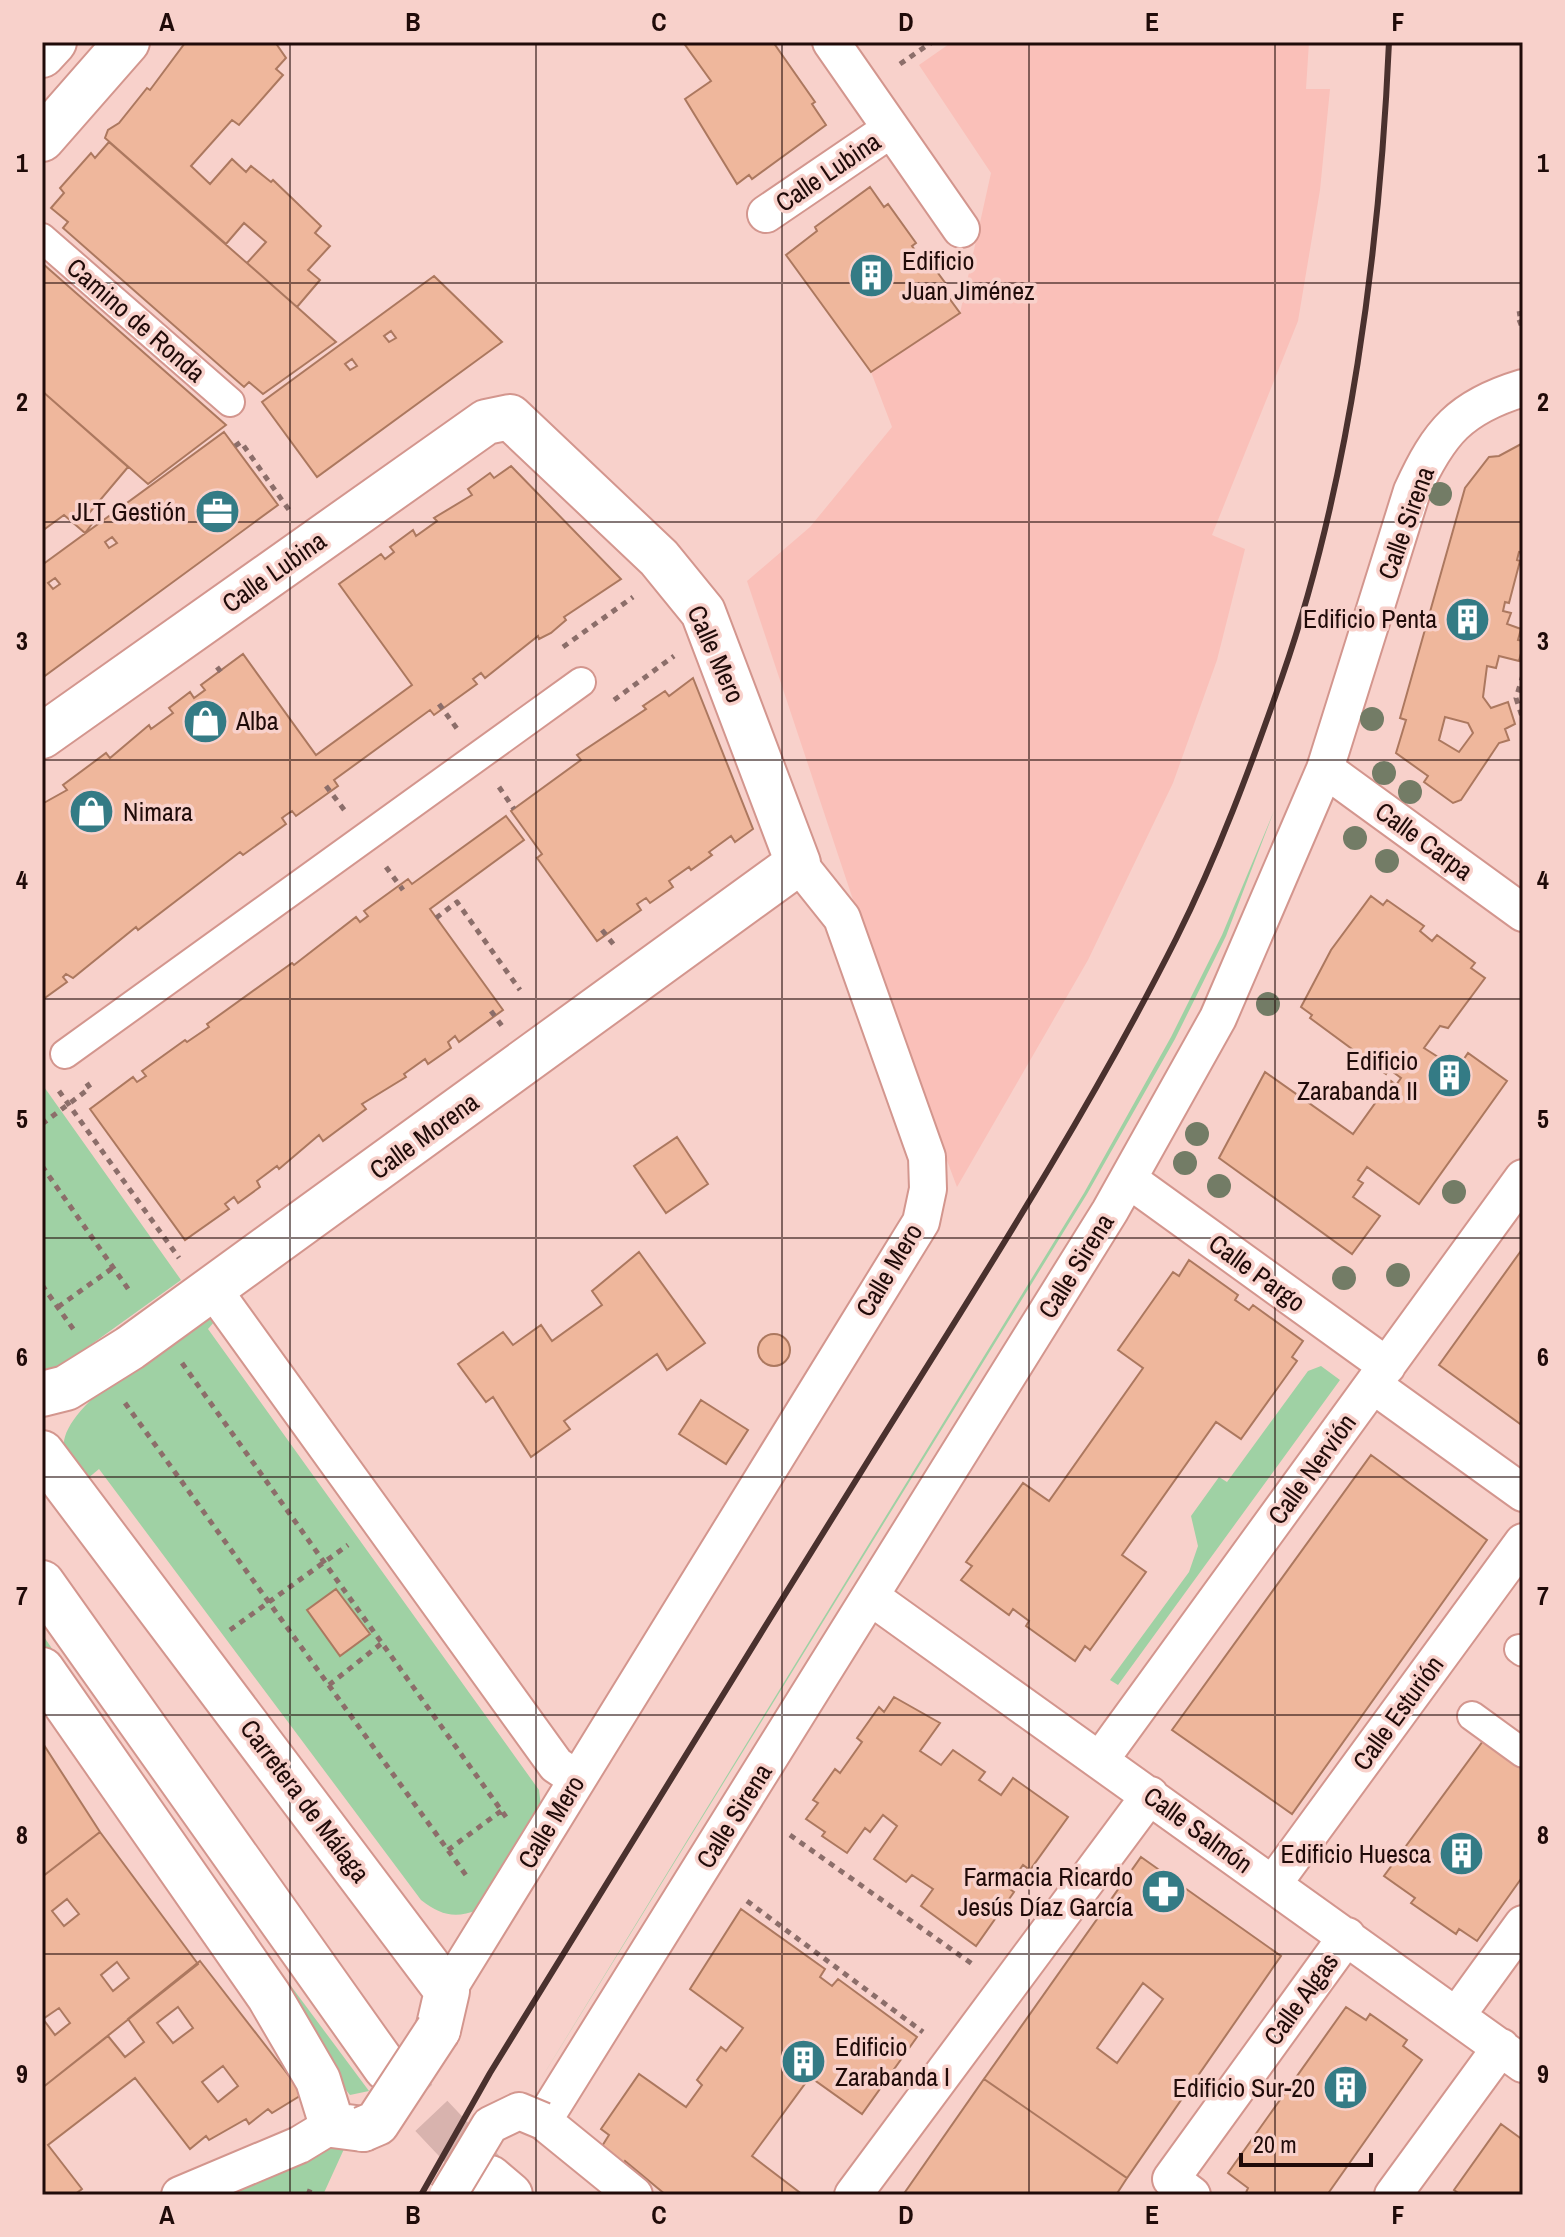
<svg xmlns="http://www.w3.org/2000/svg" width="1565" height="2237" viewBox="0 0 1565 2237" font-family="'Archivo Narrow',sans-serif">
  <rect width="100%" height="100%" fill="#f8d1cb"/>
  <path fill="#fac0b9" d="M952 42H1309L1306 89H1330L1320 190 1298 321 1212 535 1245 549 1217 660 1173 783 1088 960 957 1187 886 999 747 581 810 527 892 427 871 372 960 313 991 173 919 65Z"/>
  <path fill="#9fd1a4" d="M1274 811 1226 936 1175 1039 1087 1194 539 2082 1084 1193 1171 1037 1222 935Z
    M42 1084 181 1280 64 1364 42 1371Z
    M200 1316 215 1321 208 1329 539 1790 541 1806 478 1910C454 1919 441 1915 421 1900L99 1469 81 1484C73 1472 65 1460 64 1445 63 1405 169 1340 200 1316Z
    M1321 1366 1340 1380 1118 1685 1110 1680 1189 1572 1198 1546 1191 1516 1219 1477 1227 1482 1308 1371Z
    M42 1634 192 1853 369 2091 350 2095 342 2085 42 1650Z
    M328 2149H344L323 2195H226Z"/>
  <path fill="#efb79c" stroke="#ac785f" stroke-width="2" fill-rule="evenodd" d="M275 42 286 58 276 69 283 75 239 125 232 120 191 166 210 184 232 159 246 172 251 166 271 182 273 180 321 226 315 233 330 246 308 270 320 280 297 307 247 263 266 242 244 223 226 244 105 138 108 130 119 123 147 88 150 90 185 43Z
    M683 42H773L815 102 812 104 826 125 752 179 749 175 737 184 685 99 711 81Z
    M109 142 297 307 336 342 263 394 249 382 244 387 63 228 68 222 51 208 64 193 60 188 91 153 95 158Z
    M870 187 884 207 888 204 916 243 912 246 925 264 929 261 946 284 941 287 960 313 871 372 786 255 817 231 815 227Z
    M42 263 226 425 148 484 42 391Z
    M434 276 502 342 317 477 262 402ZM391 331 396 338 389 342 384 336ZM352 359 357 366 350 370 345 364Z
    M42 391 128 467 85 518 92 524 85 533 64 515 42 531Z
    M224 432 278 505 42 678V565ZM157 504 161 510 154 516 149 509ZM112 537 117 543 109 548 105 542ZM55 578 60 584 53 589 48 583Z
    M1523 443V553L1519 552 1517 560 1520 561 1509 603 1505 602 1503 611 1511 613 1507 624 1521 629 1518 640 1523 641V646L1519 661 1499 656 1496 668 1487 666 1483 697 1491 708 1508 702 1515 724 1505 729 1509 740 1499 743 1461 800 1453 803 1424 782 1428 776 1396 753 1406 720 1400 718 1465 488 1489 457 1499 456ZM1445 717 1468 723 1473 733 1459 752 1439 740Z
    M511 466 621 579 564 617 566 620 551 633 539 639 538 636 485 678 481 673 473 679 477 684 434 715 430 710 334 780 338 786 296 816 292 811 286 815 282 818 286 824 243 855 240 852 138 930 136 927 73 978 66 974 63 977 67 982 42 1000V804L67 790 63 785 106 753 110 758 149 725 151 729 173 713 169 708 190 692 194 698 205 690 201 685 243 654 316 755 412 685 339 584 381 554 385 559 394 552 390 547 413 530 416 536 437 521 434 518 472 495 468 489 490 473 494 478Z
    M693 678 753 829 735 842 731 836 709 852 712 855 691 870 689 867 669 881 673 887 650 903 646 898 637 904 641 910 597 941 537 858 542 854 511 811 581 760 577 755 646 709 643 706 665 691 669 696Z
    M506 816 524 840 430 909 503 1010 459 1042 455 1036 448 1042 451 1048 428 1064 425 1059 404 1074 406 1077 362 1104 366 1109 323 1141 319 1135 279 1169 277 1166 257 1181 260 1187 238 1203 234 1197 225 1204 229 1209 185 1240 90 1109 133 1077 137 1082 146 1076 142 1071 185 1040 187 1042 209 1027 207 1024 292 963 294 965 356 917 360 922 368 916 364 911 408 879 412 884Z
    M1371 896 1383 905 1387 900 1424 926 1420 931 1432 941 1437 935 1475 963 1471 968 1485 978 1448 1028 1440 1026 1424 1048 1457 1069 1468 1053 1507 1081 1419 1204 1367 1167 1358 1180 1363 1183 1353 1197 1380 1216 1352 1254 1219 1158 1265 1072 1353 1134 1391 1081 1396 1085 1401 1078 1389 1069 1386 1074 1310 1018 1312 1015 1301 1007 1331 950Z
    M677 1137 708 1184 666 1213 634 1166Z
    M1523 1248V1426L1439 1365Z
    M639 1252 705 1343 667 1370 657 1354 564 1421 570 1429 531 1457 493 1397 486 1402 458 1364 503 1332 513 1345 541 1325 552 1341 602 1305 592 1291Z
    M1189 1260 1238 1295 1235 1300 1249 1310 1253 1305 1303 1341 1292 1357 1297 1361 1241 1439 1216 1422 1122 1555 1146 1572 1090 1650 1085 1646 1075 1661 1026 1626 1029 1621 1013 1609 1009 1615 961 1580 972 1566 966 1562 1023 1483 1049 1501 1143 1368 1118 1350 1173 1272 1179 1276Z
    M758 1350a16 16 0 1 1 32 0a16 16 0 1 1-32 0Z
    M701 1400 748 1430 726 1464 679 1434Z
    M1371 1455 1487 1540 1292 1814 1172 1730Z
    M336 1589 370 1634 340 1656 307 1610Z
    M894 1697 940 1723 920 1751 941 1765 953 1750 985 1772 979 1780 1001 1795 1013 1778 1068 1817 1030 1870 1023 1865 1007 1887 1014 1892 976 1946 921 1906 933 1889 912 1875 906 1882 874 1859 897 1826 883 1815 870 1832 865 1828 847 1853 822 1836 825 1832 806 1819 818 1803 813 1800 835 1769 840 1773 862 1742 857 1738 879 1707 884 1712Z
    M1483 1741 1523 1762V1876L1477 1941 1459 1929 1456 1934 1411 1903 1415 1898 1384 1876Z
    M42 1742 100 1832 42 1877Z
    M100 1832 198 1964 42 2088V1877ZM67 1899 79 1914 64 1926 52 1911ZM117 1962 129 1978 113 1991 101 1975ZM59 2008 70 2023 55 2035 43 2019Z
    M1141 1857 1281 1956 1127 2178 984 2079ZM1143 1983 1163 1999 1117 2063 1097 2048Z
    M741 1909 825 1969 820 1977 832 1986 838 1979 917 2037 862 2114 810 2077 752 2156 803 2195H666L625 2161 621 2167 599 2151 609 2135 601 2129 639 2074 686 2107 702 2085 697 2080 721 2047 726 2051 743 2028 690 1989Z
    M200 1961 303 2094 272 2113 268 2109 249 2124 246 2119 209 2140 206 2136 190 2149 135 2078 48 2145 82 2189 74 2195H42V2088L108 2036 125 2057 144 2042 128 2019ZM178 2007 193 2028 173 2043 157 2023ZM223 2066 238 2086 218 2102 202 2082Z
    M1346 2007 1366 2020 1370 2014 1407 2040 1403 2046 1422 2060 1327 2195H1245L1248 2188 1228 2173Z
    M984 2079 1127 2178 1116 2195H903Z
    M1501 2124 1523 2140V2195H1461L1454 2190Z"/>
  <g fill="none" stroke-linecap="round" stroke-linejoin="round">
    <path stroke="#d8b3ae" stroke-width="44" stroke-dasharray="44 22" stroke-linecap="butt" d="M386 2068 490 2178"/>
    <defs>
      <path id="pedestrian" d="M42 238 230 402
        M65 1054 581 682
        M1519 1649 1523 1652
        M1472 1716 1523 1753"/>
      <path id="minor" d="M831 42 961 229
        M766 214 891 129
        M1325 769 1523 913
        M1128 1179 1387 1366
        M212 1288 556 1765 577 1779
        M1373 1385 1523 1493
        M871 1597 1523 2064
        M1100 1760 1523 1178
        M1273 1884 1523 1542
        M447 1991 921 1222 928 1189 927 1157 842 918 798 863
        M1457 2015 1523 1924
        M180 2195 299 2145 332 2125
        M634 2195 543 2121 1110 1211 1218 1018 1325 769 1412 491C1439 432 1460 407 1523 388
        M853 2195 1150 1795
        M1192 2195 1171 2179 1347 1936
        M1393 2195 1501 2047"/>
      <path id="tertiary" d="M42 736 486 422 510 417 659 558 703 612 798 863 130 1348 66 1388 42 1394
        M42 1453 447 1991 438 2030
        M42 1670 269 1996 318 2080 332 2125 363 2129"/>
      <path id="primary" d="M42 55 54 42
        M42 139 127 42
        M42 1583 386 2068
        M490 2178 510 2195"/>
    </defs>
    <use href="#pedestrian" stroke="#d3968e" stroke-width="32"/>
    <use href="#minor" stroke="#d3968e" stroke-width="40"/>
    <use href="#tertiary" stroke="#d3968e" stroke-width="48"/>
    <use href="#primary" stroke="#d3968e" stroke-width="48"/>
    <path stroke="#8c6e6a" stroke-width="5" stroke-dasharray="6 6" stroke-linecap="butt" d="M900 64 932 42
      M1523 313 1517 314 1523 330
      M235 446 241 442 289 510
      M563 647 633 597
      M217 667 224 676
      M1523 675 1516 698 1523 720
      M614 700 674 656
      M439 704 458 730
      M326 786 345 811
      M499 787 514 809
      M386 867 403 890
      M436 918 457 902 520 990
      M602 930 614 945
      M491 1011 502 1026
      M59 1091 179 1258
      M42 1124 90 1088 86 1082
      M42 1166 131 1293
      M42 1285 76 1333
      M58 1307 114 1267
      M182 1363 506 1817
      M125 1403 468 1878
      M230 1630 348 1545
      M329 1685 382 1643
      M790 1835 975 1966
      M448 1850 501 1811
      M747 1901 923 2032
      M308 2195 312 2184"/>
    <use href="#pedestrian" stroke="#fff" stroke-width="28"/>
    <use href="#minor" stroke="#fff" stroke-width="36"/>
    <use href="#tertiary" stroke="#fff" stroke-width="44"/>
    <use href="#primary" stroke="#fff" stroke-width="44"/>
    <path stroke="#4a312e" stroke-width="6" d="M421 2195 490 2073C617 1867 743 1661 871 1456 977 1286 1086 1118 1176 939 1218 855 1251 766 1282 677 1350 482 1380 247 1389 42"/>
    <defs>
      <path id="minor-bridge" d="M448 2195 490 2125 519 2111 543 2121"/>
      <path id="tertiary-bridge" d="M363 2129 377 2123 438 2030"/>
    </defs>
    <use href="#minor-bridge" stroke="#d3968e" stroke-width="40" stroke-linecap="butt"/>
    <use href="#tertiary-bridge" stroke="#d3968e" stroke-width="48" stroke-linecap="butt"/>
    <use href="#minor-bridge" stroke="#fff" stroke-width="36"/>
    <use href="#tertiary-bridge" stroke="#fff" stroke-width="44"/>
  </g>
  <g fill="#737c66">
    <circle cx="1440" cy="494" r="12"/>
    <circle cx="1372" cy="719" r="12"/>
    <circle cx="1384" cy="773" r="12"/>
    <circle cx="1410" cy="792" r="12"/>
    <circle cx="1355" cy="838" r="12"/>
    <circle cx="1387" cy="861" r="12"/>
    <circle cx="1268" cy="1004" r="12"/>
    <circle cx="1197" cy="1134" r="12"/>
    <circle cx="1185" cy="1163" r="12"/>
    <circle cx="1219" cy="1186" r="12"/>
    <circle cx="1454" cy="1192" r="12"/>
    <circle cx="1398" cy="1275" r="12"/>
    <circle cx="1344" cy="1278" r="12"/>
  </g>
  <path fill="none" stroke="#200b09" stroke-width="2" stroke-opacity="0.55" d="M290 42V2195M536 42V2195M782 42V2195M1029 42V2195M1275 42V2195M42 283H1523M42 522H1523M42 760H1523M42 999H1523M42 1238H1523M42 1477H1523M42 1715H1523M42 1954H1523"/>
  <defs>
    <symbol id="building-disc" viewBox="-11 -11 22 22"><circle r="9.5" fill="#347b85" stroke="#f8d1cb"/><path d="M-4-6H4V6H1V3H-1V6H-4ZM-2.5-4.3h1.7v1.8h-1.7ZM.8-4.3h1.7v1.8H.8ZM-2.5-1h1.7V.8h-1.7ZM.8-1h1.7V.8H.8Z" fill="#fff"/></symbol>
    <symbol id="office-disc" viewBox="-11 -11 22 22"><circle r="9.5" fill="#347b85" stroke="#f8d1cb"/><path d="M-6-3h4V-5.5h4V-3h4V5H-6ZM-1-4.5V-3h2v-1.5ZM-6 0V1H6V0Z" fill="#fff"/></symbol>
    <symbol id="shop-disc" viewBox="-11 -11 22 22"><circle r="9.5" fill="#347b85" stroke="#f8d1cb"/><path d="M-5-2.5h2.3a2.7 3.5 0 0 1 5.4 0H5L5.5 6h-11ZM-1.5-2.5h3a1.5 2.3 0 0 0-3 0Z" fill="#fff"/></symbol>
    <symbol id="pharmacy-disc" viewBox="-11 -11 22 22"><circle r="9.5" fill="#347b85" stroke="#f8d1cb"/><path d="M-2-6h4v4h4v4h-4v4h-4v-4h-4v-4h4Z" fill="#fff"/></symbol>
  </defs>
  <g fill-rule="evenodd">
    <use href="#building-disc" x="846" y="250" width="51" height="51"/>
    <use href="#office-disc" x="192" y="486" width="51" height="51"/>
    <use href="#building-disc" x="1442" y="594" width="51" height="51"/>
    <use href="#shop-disc" x="180" y="696" width="51" height="51"/>
    <use href="#shop-disc" x="66" y="786" width="51" height="51"/>
    <use href="#building-disc" x="1424" y="1050" width="51" height="51"/>
    <use href="#building-disc" x="1436" y="1828" width="51" height="51"/>
    <use href="#pharmacy-disc" x="1138" y="1866" width="51" height="51"/>
    <use href="#building-disc" x="778" y="2036" width="51" height="51"/>
    <use href="#building-disc" x="1320" y="2062" width="51" height="51"/>
  </g>
  <g text-anchor="middle" stroke-width="7" stroke-linejoin="round" paint-order="stroke">
    <g font-size="26" fill="#200b09" stroke="#f8d1cb">
      <text transform="translate(828 172) rotate(-34)" y="9">Calle Lubina</text>
      <text transform="translate(136 320) rotate(41)" y="9">Camino de Ronda</text>
      <text transform="translate(1406 523) rotate(-70)" y="9">Calle Sirena</text>
      <text transform="translate(274 572) rotate(-35)" y="9">Calle Lubina</text>
      <text transform="translate(716 654) rotate(66)" y="9">Calle Mero</text>
      <text transform="translate(1424 841) rotate(36)" y="9">Calle Carpa</text>
      <text transform="translate(424 1136) rotate(-36)" y="9">Calle Morena</text>
      <text transform="translate(1076 1266) rotate(-58)" y="9">Calle Sirena</text>
      <text transform="translate(889 1270) rotate(-59)" y="9">Calle Mero</text>
      <text transform="translate(1257 1273) rotate(36)" y="9">Calle Pargo</text>
      <text transform="translate(1312 1469) rotate(-54)" y="9">Calle Nervión</text>
      <text transform="translate(1398 1713) rotate(-54)" y="9">Calle Esturión</text>
      <text transform="translate(305 1801) rotate(53)" y="9">Carretera de Málaga</text>
      <text transform="translate(734 1816) rotate(-58)" y="9">Calle Sirena</text>
      <text transform="translate(551 1822) rotate(-59)" y="9">Calle Mero</text>
      <text transform="translate(1198 1830) rotate(36)" y="9">Calle Salmón</text>
      <text transform="translate(1301 1999) rotate(-54)" y="9">Calle Algas</text>
    </g>
    <g font-size="26" fill="#200b09" stroke="#f8d1cb" text-anchor="end">
      <text x="902" y="270" text-anchor="start">Edificio<tspan x="902" dy="30">Juan Jiménez</tspan></text>
      <text x="186" y="521">JLT Gestión</text>
      <text x="1437" y="628">Edificio Penta</text>
      <text x="236" y="730" text-anchor="start">Alba</text>
      <text x="123" y="821" text-anchor="start">Nimara</text>
      <text x="1418" y="1070">Edificio<tspan x="1418" dy="30">Zarabanda II</tspan></text>
      <text x="1431" y="1863">Edificio Huesca</text>
      <text x="1133" y="1886">Farmacia Ricardo<tspan x="1133" dy="30">Jesús Díaz García</tspan></text>
      <text x="835" y="2056" text-anchor="start">Edificio<tspan x="835" dy="30">Zarabanda I</tspan></text>
      <text x="1315" y="2097">Edificio Sur-20</text>
    </g>
  </g>
  <rect width="1565" height="2237" fill="none" stroke="#f8d1cb" stroke-width="88"/>
  <path d="M1241 2153v12h130v-12" fill="none" stroke="#200b09" stroke-width="4"/>
  <text x="1253" y="2153" font-size="24" fill="#200b09" stroke="#f8d1cb" stroke-width="6" paint-order="stroke">20 m</text>
  <rect x="44" y="44" width="1477" height="2149" fill="none" stroke="#200b09" stroke-width="3"/>
  <g font-size="26" text-anchor="middle" font-weight="bold" fill="#200b09">
    <text x="167" y="31">A</text>
    <text x="413" y="31">B</text>
    <text x="659" y="31">C</text>
    <text x="906" y="31">D</text>
    <text x="1152" y="31">E</text>
    <text x="1398" y="31">F</text>
    <text x="22" y="172">1</text>
    <text x="1543" y="172">1</text>
    <text x="22" y="411">2</text>
    <text x="1543" y="411">2</text>
    <text x="22" y="650">3</text>
    <text x="1543" y="650">3</text>
    <text x="22" y="889">4</text>
    <text x="1543" y="889">4</text>
    <text x="22" y="1128">5</text>
    <text x="1543" y="1128">5</text>
    <text x="22" y="1366">6</text>
    <text x="1543" y="1366">6</text>
    <text x="22" y="1605">7</text>
    <text x="1543" y="1605">7</text>
    <text x="22" y="1844">8</text>
    <text x="1543" y="1844">8</text>
    <text x="22" y="2083">9</text>
    <text x="1543" y="2083">9</text>
    <text x="167" y="2224">A</text>
    <text x="413" y="2224">B</text>
    <text x="659" y="2224">C</text>
    <text x="906" y="2224">D</text>
    <text x="1152" y="2224">E</text>
    <text x="1398" y="2224">F</text>
  </g>
</svg>
